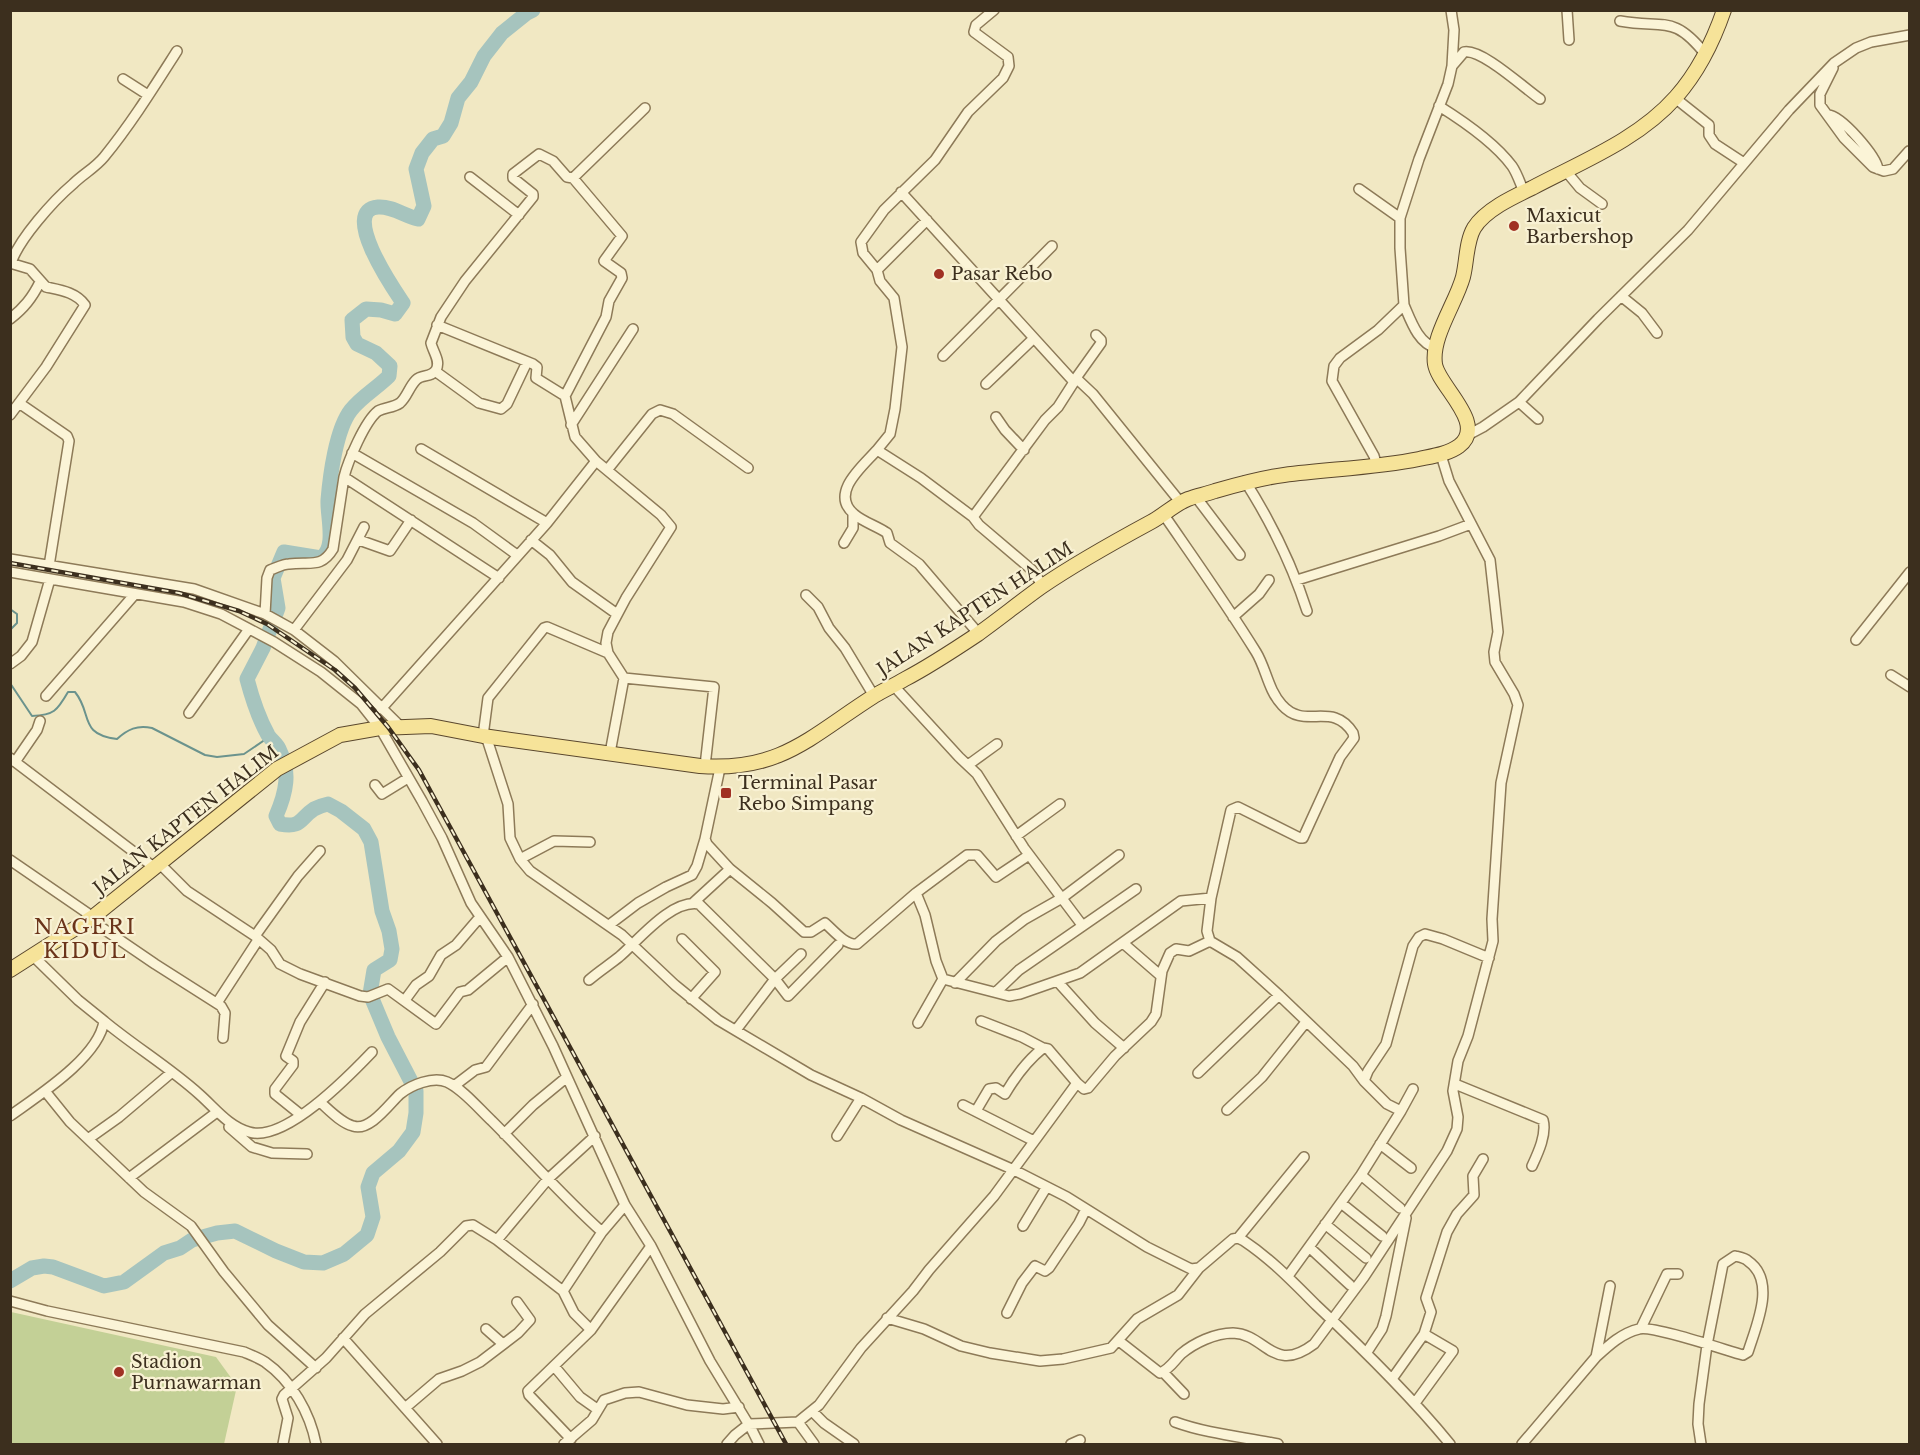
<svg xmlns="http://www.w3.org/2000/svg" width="1920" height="1455" viewBox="0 0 1920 1455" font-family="'Libre Baskerville',serif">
  <rect width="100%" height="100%" fill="#f1e8c3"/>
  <path fill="#c3d096" d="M11 1312 216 1357 237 1386 224 1444H11Z"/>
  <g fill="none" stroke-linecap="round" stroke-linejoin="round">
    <path stroke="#6b938d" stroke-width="2" d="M10 609 17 614V623L10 630
      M10 683 32 716C54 715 57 711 68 692H75C93 714 78 734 117 739 128 729 137 725 152 728L205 755 217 757 244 754 269 737"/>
    <path stroke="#a6c4be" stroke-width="15" d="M10 1281 32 1268 44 1266 53 1267 104 1286 124 1282 164 1253 180 1248 192 1240 217 1233 235 1231 276 1251 304 1262 323 1263 344 1254 367 1235 373 1217 368 1187 373 1173 399 1151 413 1132 416 1113V1091L388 1037 370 994 374 970 390 960 392 949 389 931 382 911 371 842 364 829 341 811 328 804C323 805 318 807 314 809 299 819 302 828 280 824L276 816C286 793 291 772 279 749 277 744 271 740 268 735 258 717 252 698 247 679L263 648 278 608 273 578 284 552 321 558C337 547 327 517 328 500 330 476 336 429 351 410 361 397 377 388 389 376L390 366 376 353 357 344 353 337 352 320 366 309 381 310 395 314 403 303C395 291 339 210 378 207 392 206 405 216 418 219L424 206 416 169 422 153 433 139 443 136 451 123 458 98 471 82 484 56 502 33 527 13 533 10"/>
    <defs>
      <path id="minor" d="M994 10 976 25 974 32 1008 57 1009 66 1003 78 968 112 935 160 884 210 861 242 863 253 877 270 880 281 894 298 902 347 895 409 890 434 877 450 921 478 973 517 979 525 1032 570 1043 586
        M1567 10 1569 40
        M1620 21C1663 29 1673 13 1706 55
        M1452 66 1464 52C1481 48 1524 88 1540 99
        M1833 68 1820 94V105L1844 138 1873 167 1884 171 1893 169 1909 151
        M123 79 148 95
        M1675 98 1709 125V135L1715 144 1744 163
        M1439 106C1463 121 1495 143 1512 166 1517 173 1520 183 1524 192
        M1828 115C1842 116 1876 156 1878 169
        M1565 170 1580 188 1602 204
        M470 177 519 215
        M1359 189 1400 218
        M901 192 1074 382 1076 378 1093 394 1181 503
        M10 263 30 269 46 287C60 290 76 292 85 305L46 367 10 415
        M11 263C19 239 53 201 73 184 83 174 95 168 104 157 131 124 154 87 177 51
        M877 270 927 220
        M1621 296 1642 313 1657 333
        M1404 305C1411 321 1418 343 1436 348
        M10 319C24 308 32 298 40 282
        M437 325 533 364 537 367 536 378 565 396
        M943 356 1052 246
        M435 371 479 403 501 409 507 404 527 362
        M1076 378 1101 343V340L1096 335
        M986 384 1033 339
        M1519 402 1538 419
        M19 403 67 436 69 441 49 566
        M996 417 1005 430 1024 450
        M571 425 633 329
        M1466 436 1483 427 1519 402 1598 319 1688 230 1789 110 1834 63 1856 48 1871 42 1910 35
        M421 449 547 523
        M877 450C863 466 829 493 854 514 863 522 877 526 887 533L890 543 919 564 978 633
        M352 453 473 523 517 555
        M596 461 661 515 671 527 626 598 608 632 606 643 608 653 624 678 610 753
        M1377 466 1374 456 1332 381 1334 366 1340 358 1378 330 1404 305 1400 248V218L1419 159 1448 84 1452 66 1454 30 1451 10
        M608 469 652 414 660 410 673 414 748 468
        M1245 481C1271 522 1292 564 1307 611
        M1196 497 1240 555
        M1164 515C1195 560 1227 605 1256 652 1266 668 1268 690 1282 705 1305 731 1332 700 1353 733L1354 738 1340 757 1303 838H1300L1238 807 1231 810 1211 898
        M973 517 1045 420 1058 407 1074 382
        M359 540 390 551 411 520
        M531 540 550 555 572 582 617 614
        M844 543 853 528V514
        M10 559 194 589 265 614 294 630 334 661 401 727
        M10 572 184 602 221 614 274 642 321 672 361 704 380 728 422 801 442 838 471 903 508 957 553 1046 625 1205 651 1246 710 1361 752 1430 759 1444
        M499 578 344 477C348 461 365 421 378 411 385 407 393 408 400 403 407 397 409 387 416 380 422 374 431 378 436 370 441 361 433 352 431 343L441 317 465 281 533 197V194L513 178V174L539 154 553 161 567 177 573 178 645 108
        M1297 580 1439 536 1471 524
        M806 595 818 607 829 628 845 648 874 696
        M265 614 267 578 270 570C276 568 283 564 289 564 310 561 321 569 333 549L344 477
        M1233 617 1259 594 1269 580
        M294 630 347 560 364 527
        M1856 640 1910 572
        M10 664 21 656 32 642 50 579
        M1891 675 1910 687
        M624 678 714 687 705 766
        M893 685 959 757 977 774 1024 848 1082 925
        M46 696 135 594
        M381 709 547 523 596 461 575 437 565 396 606 317 609 301 622 278 621 273 604 261 622 236 573 178
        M189 713 249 629
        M483 736 488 698 544 628 547 627 608 653
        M486 736 508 804 510 838 520 859 530 871 622 935 675 985 718 1020 811 1075 861 1098 901 1120 1014 1170 1067 1197 1147 1247 1191 1269 1199 1268 1233 1239 1238 1238 1244 1241C1271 1259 1293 1282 1316 1305 1363 1349 1409 1394 1450 1444
        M10 758 155 868
        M15 762 37 730 40 721
        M968 765 997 744
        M720 768 705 839 707 844 730 869 772 903 804 932H811L825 923C834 931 845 945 857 944L916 893 967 855H977L996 877 1029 855
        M375 785 382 794 408 778
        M1016 836 1060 804
        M520 859 554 841 590 842
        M10 860 93 917
        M160 864 187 891 255 936 271 950 280 964 300 974 360 996 368 997 388 989 436 1024 460 992 468 990 508 957
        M916 893 925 915 936 961 943 979 1009 996 1020 994 1080 973 1181 901 1211 898 1207 931 1210 941 1237 957 1279 995 1353 1066 1364 1081 1387 1104 1401 1111
        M693 903 730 869
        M89 919 155 964 221 1006 225 1013 223 1038
        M609 925 638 903 666 887 692 875 697 866 705 839
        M255 936 298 876 320 851
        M682 939 715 972 691 999
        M1123 943 1161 976
        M801 954 775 979 788 996 838 945
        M589 980C598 972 609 965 619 957 638 941 671 899 699 904L775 979 736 1030
        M1058 982 1095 1023 1124 1048
        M955 983 996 941 1025 919 1062 898 1119 855
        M996 992 1019 970 1136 889
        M405 1000 416 985 429 976 441 955 456 945 480 917
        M217 1003 258 940
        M104 1021C134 1046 169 1067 199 1094 215 1108 228 1126 249 1132 285 1143 350 1075 372 1052
        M981 1021 1022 1037 1043 1048
        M918 1023 943 979
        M1198 1073 1279 995
        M1364 1081 1368 1071 1386 1044 1413 946 1419 937 1425 934 1443 939 1489 958
        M1455 1084 1543 1120C1547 1134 1538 1153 1532 1166
        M454 1086 475 1070 486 1067 533 1004
        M45 1091 70 1122 88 1139 119 1117 171 1073
        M320 1102C329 1110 341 1123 353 1126 370 1132 390 1103 400 1094 411 1085 433 1076 447 1082 463 1089 480 1110 492 1121 529 1158 563 1197 602 1232
        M963 1105 1034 1141
        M1227 1110 1262 1077 1306 1022
        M976 1111 989 1089 996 1088 1005 1094C1015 1077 1028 1060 1043 1048L1048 1049 1077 1083
        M301 1115 275 1094V1089L293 1065V1061L286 1056 300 1022 325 982
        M10 1116C39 1095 99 1057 104 1021L78 1000 32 955
        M229 1127 252 1147 272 1153 307 1154
        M504 1134 533 1105 567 1077
        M837 1136 861 1098
        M88 1139 144 1192 191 1226 224 1272 268 1325 316 1368
        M1380 1144 1411 1168
        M1361 1175 1400 1208
        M129 1178 217 1112
        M1341 1203 1382 1236
        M1325 1224 1366 1258
        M1023 1226 1046 1188
        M1238 1238 1304 1157
        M497 1240 548 1179 595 1136
        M1309 1247 1350 1285
        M1288 1276 1361 1175 1401 1111 1413 1089
        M563 1291 602 1232 625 1205
        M10 1301 47 1311 244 1352C251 1355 259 1358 265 1362 292 1381 310 1413 316 1444
        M1007 1313 1022 1283 1035 1266 1045 1271 1049 1268 1079 1223 1086 1209
        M887 1318 924 1329 961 1346 990 1353 1040 1361 1063 1359 1111 1348 1137 1319 1178 1295 1199 1268
        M1641 1328 1667 1274H1678
        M486 1329 503 1344
        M343 1338 437 1444
        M1119 1341 1160 1373C1170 1369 1174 1361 1181 1354 1194 1343 1215 1333 1233 1333 1266 1334 1273 1375 1314 1344L1364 1277 1447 1151 1457 1129 1458 1117 1453 1091 1458 1061 1468 1036 1493 941 1492 919 1501 783 1518 705 1514 694 1495 662 1494 652 1498 632 1490 560 1449 481 1441 455
        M1367 1352 1382 1329 1386 1316 1406 1218
        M1596 1357C1609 1345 1622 1333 1639 1329 1652 1325 1725 1350 1743 1355L1748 1352C1756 1326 1777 1281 1748 1261 1745 1258 1739 1257 1735 1256L1723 1264 1707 1345 1699 1404 1698 1424 1701 1444
        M554 1366 580 1397 597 1409
        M1163 1372 1184 1394
        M1392 1379 1424 1334 1431 1312 1426 1298 1447 1232 1457 1214 1474 1195 1473 1176 1483 1159
        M1415 1403 1453 1351 1424 1334
        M405 1408 439 1379 462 1371 480 1362 518 1333 530 1320 517 1302
        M812 1411 824 1423 854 1444
        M798 1422 819 1405 861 1348 913 1291 929 1270 994 1196 1077 1083 1084 1089 1088 1088 1115 1056 1151 1022 1156 1014 1162 971 1170 953 1176 949 1189 951 1210 941
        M1175 1422C1208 1434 1244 1437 1278 1444
        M571 1439 529 1395 528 1391 591 1330 651 1246
        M283 1444 288 1418 282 1399 284 1395 326 1358 365 1314 440 1252 466 1226 473 1225 497 1240 563 1291 574 1313 591 1330
        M564 1444 592 1420 604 1400 625 1393 639 1392 687 1405 723 1409 739 1407
        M727 1444 735 1435 749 1424 798 1422 814 1444
        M1071 1444 1080 1440
        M1522 1444 1596 1357 1610 1286"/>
      <path id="primary" d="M10 970 93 917 277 769 340 735 380 728 431 726 483 736 700 766C781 772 811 736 874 696 884 690 895 685 905 679 930 666 954 650 978 634 999 619 1020 602 1041 587 1076 563 1114 542 1151 522 1164 515 1175 504 1188 499 1196 496 1206 494 1215 491 1239 484 1260 478 1284 475 1329 469 1375 468 1419 459 1433 456 1448 454 1459 446 1488 424 1438 386 1435 364 1431 337 1456 303 1463 277 1467 261 1466 242 1474 228 1485 210 1513 197 1532 188 1581 162 1638 140 1676 97 1698 72 1713 42 1724 10"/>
    </defs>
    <use href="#minor" stroke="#8d7a58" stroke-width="12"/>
    <use href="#primary" stroke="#5a472d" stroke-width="16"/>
    <use href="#minor" stroke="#fbf4d7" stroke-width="9"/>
    <use href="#primary" stroke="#f6e399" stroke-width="14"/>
    <defs>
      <path id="rail" d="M10 563 179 593 239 611 267 624 335 670 355 688 388 727 419 770 786 1444"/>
    </defs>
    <use href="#rail" stroke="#3c2f1e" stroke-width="4.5"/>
    <use href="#rail" stroke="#f8f1d3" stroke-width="2" stroke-dasharray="7" stroke-linecap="butt"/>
  </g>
  <g fill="#a03124" stroke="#f8f1d3" stroke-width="2">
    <circle cx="1514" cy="226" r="6"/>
    <circle cx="939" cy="274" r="6"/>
    <rect x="720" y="787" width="12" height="12" rx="3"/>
    <circle cx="119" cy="1372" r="6"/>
  </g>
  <g text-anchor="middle" stroke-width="4.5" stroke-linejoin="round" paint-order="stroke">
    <g font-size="18" fill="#3c2f1e" stroke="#f8f1d3" text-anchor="start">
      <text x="1526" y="222">Maxicut<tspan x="1526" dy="21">Barbershop</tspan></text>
      <text x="951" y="280">Pasar Rebo</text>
      <text x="738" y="789">Terminal Pasar<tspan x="738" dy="21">Rebo Simpang</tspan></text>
      <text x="131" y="1368">Stadion<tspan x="131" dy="21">Purnawarman</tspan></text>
    </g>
    <g font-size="18" fill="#3c2f1e" stroke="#f8f1d3">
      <text transform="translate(975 609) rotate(-33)" y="6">JALAN KAPTEN HALIM</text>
      <text transform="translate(186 820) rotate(-38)" y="6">JALAN KAPTEN HALIM</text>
    </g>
    <g font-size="21" letter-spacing="1.5" fill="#6b341a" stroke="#f8f1d3">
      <text x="85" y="934">NAGERI<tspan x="85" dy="24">KIDUL</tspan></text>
    </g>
  </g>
  <rect width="1920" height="1455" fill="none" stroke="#3c2f1e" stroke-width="24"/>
</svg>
